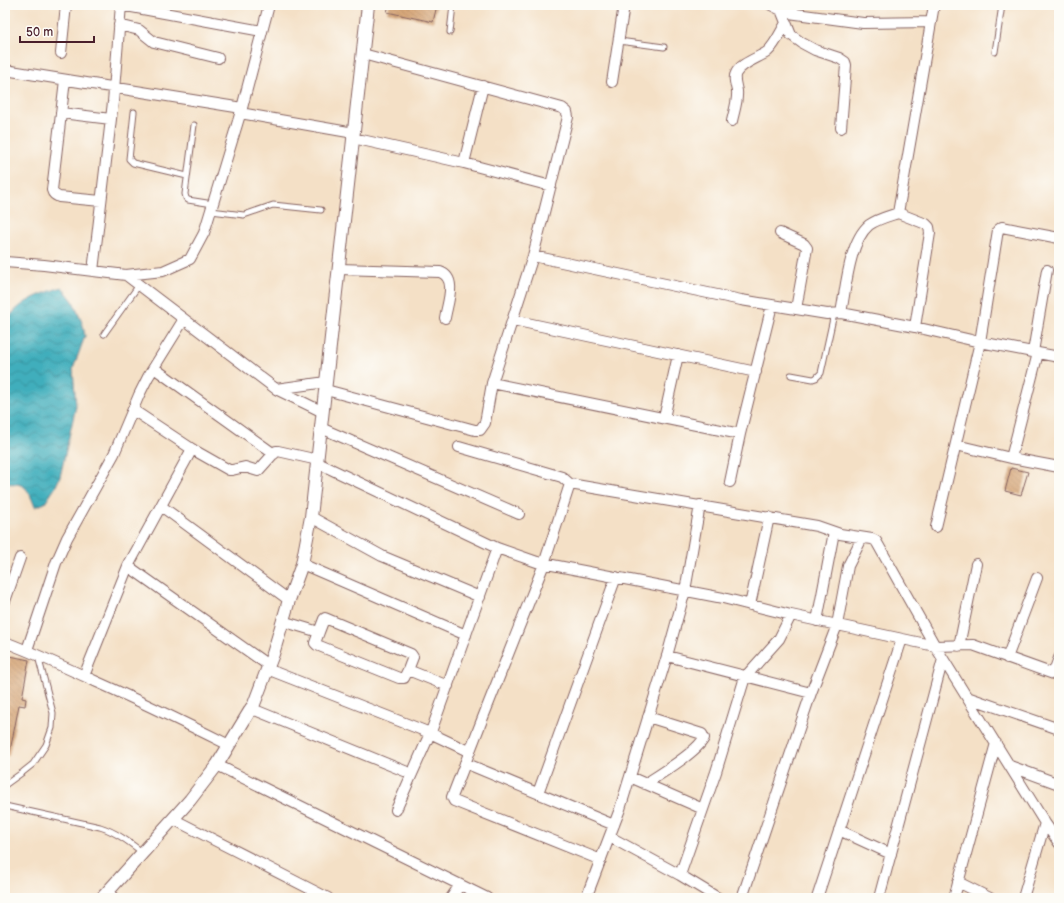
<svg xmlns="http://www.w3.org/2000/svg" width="1064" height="903" viewBox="0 0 1064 903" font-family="'Balsamiq Sans',sans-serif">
  <defs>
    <pattern id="water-waves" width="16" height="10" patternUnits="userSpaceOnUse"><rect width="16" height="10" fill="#3faebc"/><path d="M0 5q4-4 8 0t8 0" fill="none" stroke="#378d99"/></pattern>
    <pattern id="building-back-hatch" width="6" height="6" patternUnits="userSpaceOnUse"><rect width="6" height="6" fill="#d39f6d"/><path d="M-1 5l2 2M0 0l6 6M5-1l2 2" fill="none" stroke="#ad815a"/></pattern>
  </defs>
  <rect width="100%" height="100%" fill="#fdfcf7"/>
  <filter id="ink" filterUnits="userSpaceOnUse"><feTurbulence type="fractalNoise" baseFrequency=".025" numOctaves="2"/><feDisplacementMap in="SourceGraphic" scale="8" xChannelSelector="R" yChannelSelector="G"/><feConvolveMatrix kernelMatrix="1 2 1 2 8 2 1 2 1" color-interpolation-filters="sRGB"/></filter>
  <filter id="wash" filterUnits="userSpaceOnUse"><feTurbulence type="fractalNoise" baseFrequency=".012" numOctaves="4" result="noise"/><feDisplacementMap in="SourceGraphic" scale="16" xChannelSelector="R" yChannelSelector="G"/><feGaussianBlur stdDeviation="0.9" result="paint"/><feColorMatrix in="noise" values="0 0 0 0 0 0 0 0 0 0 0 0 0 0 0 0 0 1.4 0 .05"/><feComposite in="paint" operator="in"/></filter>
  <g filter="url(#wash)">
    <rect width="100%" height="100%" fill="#f4e0c6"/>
    <path fill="url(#water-waves)" stroke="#446674" d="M62 287 73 301 83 325 85 336 73 369 76 406 60 477 55 488 45 503 35 507C28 489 26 482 5 484V323C19 301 38 295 62 287Z"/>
    <g id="blocks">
      <path fill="url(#building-back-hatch)" d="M389 5H437L433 22 387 12Z
        M1011 468 1028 472 1021 495 1005 491Z
        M10 656 29 660 22 698 26 699 25 706 19 705 9 756H5V680Z"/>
    </g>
  </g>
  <g filter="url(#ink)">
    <use href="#blocks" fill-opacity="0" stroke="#866361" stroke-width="1"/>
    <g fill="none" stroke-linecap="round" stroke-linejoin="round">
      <defs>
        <path id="service" d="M450 32 453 5
          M619 41 664 47
          M995 52 1002 5
          M134 112 129 159 133 163 187 176
          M194 125 185 194 186 198 188 200 213 204
          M211 211 244 215 273 205 321 210
          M104 334 139 285
          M791 375 813 379 816 378 821 373 834 314
          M5 785 23 772 33 764 46 745 52 728 53 713 38 656
          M5 806 100 827C116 832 129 842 142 852
          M109 890 117 898"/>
        <path id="minor" d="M121 5 262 31
          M771 5 781 10 789 13 863 23 931 22
          M781 10 791 35 802 43 815 50 839 58 845 62 846 65 841 128
          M119 25 139 30 154 42 218 58
          M61 53 66 5
          M5 70 242 108
          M65 80 52 190C53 194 55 195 59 197L101 201
          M612 82 624 5
          M61 113 111 119
          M240 113 354 133
          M732 121C734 111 738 101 737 91 736 85 733 78 736 73 741 63 758 58 767 52 775 45 780 33 786 23
          M353 138 464 163 551 186
          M464 163 483 86
          M780 233 804 244 807 248 796 309
          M533 256 741 300 827 314 841 313 915 327 980 342 1059 357
          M5 262 44 265 126 275 163 271 190 259 204 233 242 108 269 5
          M339 269 440 272C458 278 447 304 445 318
          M93 271 113 102 121 5
          M126 275 276 389 323 412
          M841 313C846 288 849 242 869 225 877 219 889 216 898 213
          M513 320 756 372
          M915 327 930 233 929 227 926 224 898 213 934 5
          M1033 352 1047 270
          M154 368 274 454
          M492 383 740 434
          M276 389 326 382
          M326 390 475 430H480L485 423 492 383 533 256 568 117 567 112 562 108 363 54
          M133 410 192 449 229 470H232L245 467 258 471 276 451H278L318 460
          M664 418 678 355
          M321 428 519 514
          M956 445 1011 458 1059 467
          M459 447 562 477 570 484 817 526 840 534 872 539 876 541 935 646 1045 823 1059 843
          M1011 458 1038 353
          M318 463 497 548 537 562 723 598 791 615 935 646 973 645 1059 676
          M730 482 740 434 772 305
          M570 484 544 564 482 720 452 797 454 801 601 860
          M161 506 289 600
          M311 517 382 556 480 597
          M936 527 980 342 998 230 1002 227 1059 238
          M302 564 466 635
          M128 566 268 665
          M5 601 20 558
          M750 605 769 517
          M282 621 319 632 315 643 317 645 399 678H404L408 670 448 686
          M817 621 834 532
          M319 632 324 619 325 618 411 654 413 657 408 670
          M5 642C36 654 67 668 97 682 142 702 185 723 229 745
          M959 646 976 564
          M27 650 56 563 67 538 114 454 139 395 148 377 184 319
          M667 656 811 693
          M1007 658 1037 578
          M267 669 430 733 470 752
          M1053 674 1059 658
          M84 676 128 566 192 449
          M967 697 1059 729
          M250 708 412 774
          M465 763 614 825
          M217 765 487 898
          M1010 766 1059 784
          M630 777 703 809
          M645 784C659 775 697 752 704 738L702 734 648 717
          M538 793 616 577
          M396 810 432 729 497 548
          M173 819 328 898
          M839 830 891 854
          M610 837 680 875 718 898
          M680 875 716 772 745 677 779 639 791 615
          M958 882 990 898
          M451 898 460 885
          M586 898 620 809 667 656 685 591 700 505
          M742 898 811 693 837 625 848 566 862 538
          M817 898 902 639
          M879 898 943 659
          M954 898 996 743
          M1023 898 1045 823"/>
        <path id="tertiary" d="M102 898 190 800 217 765 254 704 273 654 289 600 302 564 311 517 368 5"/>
      </defs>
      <use href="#service" stroke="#866361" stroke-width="7"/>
      <use href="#minor" stroke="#866361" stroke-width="12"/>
      <use href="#tertiary" stroke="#866361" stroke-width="14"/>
      <use href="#service" stroke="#fff" stroke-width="5"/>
      <use href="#minor" stroke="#fff" stroke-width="10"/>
      <use href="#tertiary" stroke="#fff" stroke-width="12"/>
    </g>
  </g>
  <rect width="1064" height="903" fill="none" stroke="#fdfcf7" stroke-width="20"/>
  <path d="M20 36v6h74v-6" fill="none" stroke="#4a1f2b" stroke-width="2"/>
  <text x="26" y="36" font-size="12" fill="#4a1f2b" stroke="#fdfcf7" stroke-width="3" paint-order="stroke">50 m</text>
</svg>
